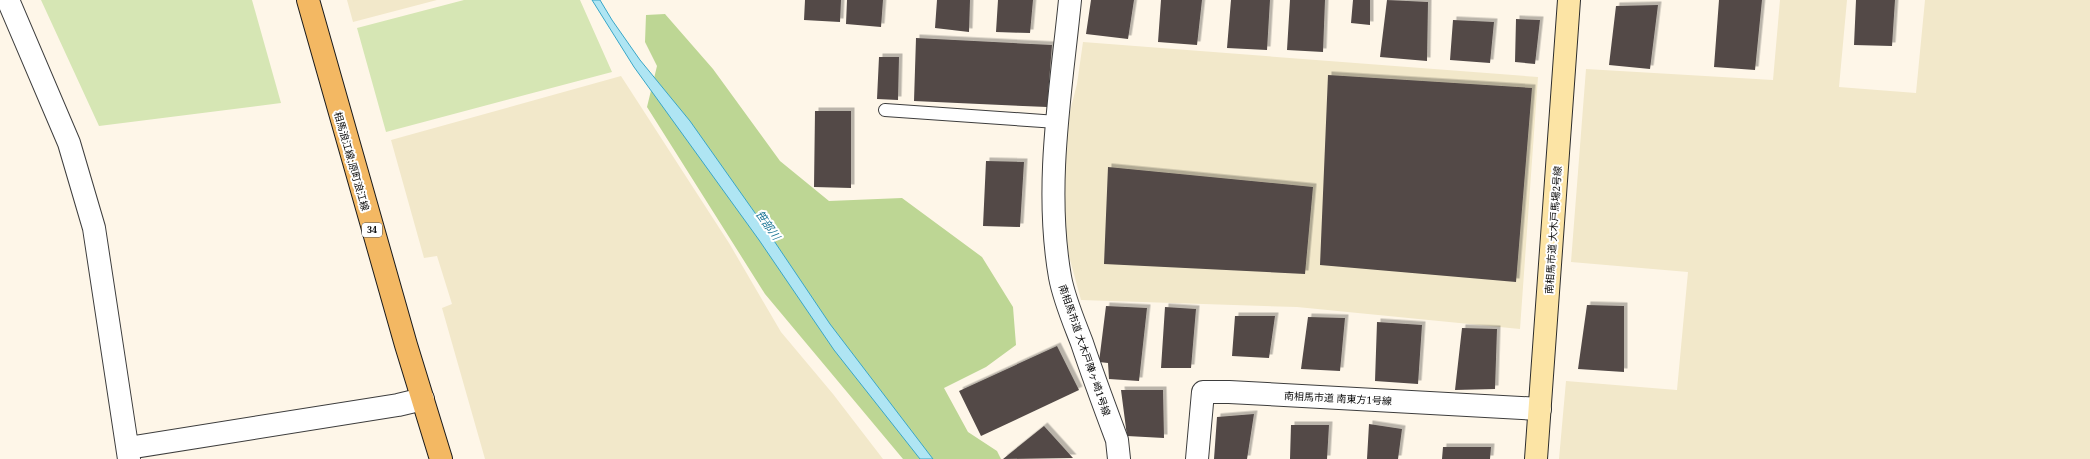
<svg xmlns="http://www.w3.org/2000/svg" width="2090" height="459" viewBox="0 0 2090 459" font-family="'Noto Serif','Noto Sans JP',serif">
  <defs>
    <filter id="shadow"><feDropShadow dx="3.5" dy="-3.5" stdDeviation="0" flood-color="#0004"/></filter>
  </defs>
  <rect width="100%" height="100%" fill="#fef6e8"/>
  <path fill="#f2e8ca" d="M347 0H437L353 22Z
    M1780 0H1847L1839 87 1916 93 1925 0H2090V459H1559L1566 381 1677 390 1688 272 1571 262 1586 69 1773 80Z
    M1083 42 1538 77 1520 329 1297 307 1081 300 1069 256 1063 208 1067 123 1077 84Z
    M621 76 729 243 781 332 833 394 883 459H485L442 308 452 304 437 256 424 258 391 140Z"/>
  <path fill="#d6e6b4" d="M41 0H252L281 103 99 126Z
    M464 0H580L612 72 386 132 357 28Z"/>
  <path fill="#bdd694" d="M665 14 713 69 780 161 829 201 902 198 982 257 1013 307 1016 345 986 367 944 388 968 432 997 451 1001 459H903L765 294 647 107 657 66 645 42 646 15Z"/>
  <path fill="#afe5f3" stroke="#39a6c7" d="M592 0H600L612 20 640 60 690 121 760 220 830 324 933 459H920L834 350 759 240 634 67Z"/>
  <path fill="#524947" filter="url(#shadow)" d="M805 0H841L840 22 804 20Z
    M847 0H883L881 27 846 24Z
    M937 0H970L969 32 935 28Z
    M998 0H1033L1030 33 996 32Z
    M1091 0H1134L1128 39 1086 34Z
    M1161 0H1202L1197 45 1158 42Z
    M1231 0H1270L1267 50 1227 48Z
    M1290 0H1325L1323 52 1287 50Z
    M1353 0H1370V25L1351 23Z
    M1387 0 1428 2 1427 61 1380 57Z
    M1719 0H1762L1755 70 1714 67Z
    M1856 0H1895L1892 46 1854 45Z
    M1658 5 1650 69 1609 65 1616 6Z
    M1516 19 1540 20 1535 64 1515 62Z
    M1453 20 1494 22 1490 63 1450 60Z
    M916 38 1052 45 1047 107 914 101Z
    M879 57H899L898 100 877 99Z
    M1328 75 1532 88 1516 282 1320 265Z
    M815 111H851V188L814 187Z
    M986 161 1024 162 1020 227 983 226Z
    M1108 167 1313 187 1305 274 1104 264Z
    M1587 305 1624 306V372L1578 369Z
    M1106 306 1147 308 1139 381 1109 379 1108 363 1099 362Z
    M1165 307 1196 309 1191 368H1161Z
    M1235 316H1275L1269 358 1232 356Z
    M1308 317 1345 318 1340 371 1301 369Z
    M1377 322 1422 325 1418 384 1375 381Z
    M1462 328 1497 329 1495 389 1455 390Z
    M1057 346 1079 390 981 436 959 391Z
    M1121 390H1163L1164 438 1127 436Z
    M1254 414 1247 459H1214L1217 417Z
    M1369 424 1402 429 1398 459H1367Z
    M1291 425H1329L1327 459H1290Z
    M1044 426 1073 458 1003 459Z
    M1443 447H1491L1490 459H1442Z"/>
  <g fill="none" stroke-linecap="round" stroke-linejoin="round">
    <defs>
      <path id="lane" d="M885 110 1057 122"/>
      <path id="street" d="M8 0 69 143 94 228 129 459
        M1070 0C1061 91 1044 186 1060 277 1064 299 1074 322 1082 343 1093 376 1105 408 1117 440L1119 459
        M128 448 398 405 423 399
        M1197 459 1203 392H1229L1540 409"/>
      <path id="secondary" d="M1536 459 1569 0"/>
      <path id="primary" d="M308 0 406 345 441 459"/>
    </defs>
    <use href="#lane" stroke="#3d3d3d" stroke-width="14"/>
    <use href="#street" stroke="#3d3d3d" stroke-width="24"/>
    <use href="#secondary" stroke="#2c2c2c" stroke-width="24"/>
    <use href="#primary" stroke="#1b1b1b" stroke-width="24"/>
    <use href="#lane" stroke="#fff" stroke-width="12"/>
    <use href="#street" stroke="#fff" stroke-width="22"/>
    <use href="#secondary" stroke="#fce4a5" stroke-width="22"/>
    <use href="#primary" stroke="#f3b863" stroke-width="22"/>
  </g>
  <g text-anchor="middle" stroke-width="4" stroke-linejoin="round" paint-order="stroke">
    <rect fill="#fff" stroke="#545454" stroke-width="1" x="362" y="223" width="20" height="14" rx="3"/>
    <g font-size="9" font-weight="bold" fill="#0a0a0a">
      <text x="372" y="233">34</text>
    </g>
    <g font-size="10" fill="#0a0a0a" stroke="#fff">
      <text transform="translate(352 161) rotate(74)" y="4">相馬浪江線;原町浪江線</text>
      <text transform="translate(1553 230) rotate(-86)" y="4">南相馬市道 大木戸馬場2号線</text>
      <text transform="translate(1085 350) rotate(71)" y="4">南相馬市道 大木戸陣ヶ崎1号線</text>
      <text transform="translate(1338 398) rotate(3)" y="4">南相馬市道 南東方1号線</text>
    </g>
    <g font-size="11" font-style="italic" fill="#1a7495" stroke="#fff">
      <text transform="translate(768 225) rotate(55)" y="4">笹部川</text>
    </g>
  </g>
</svg>
